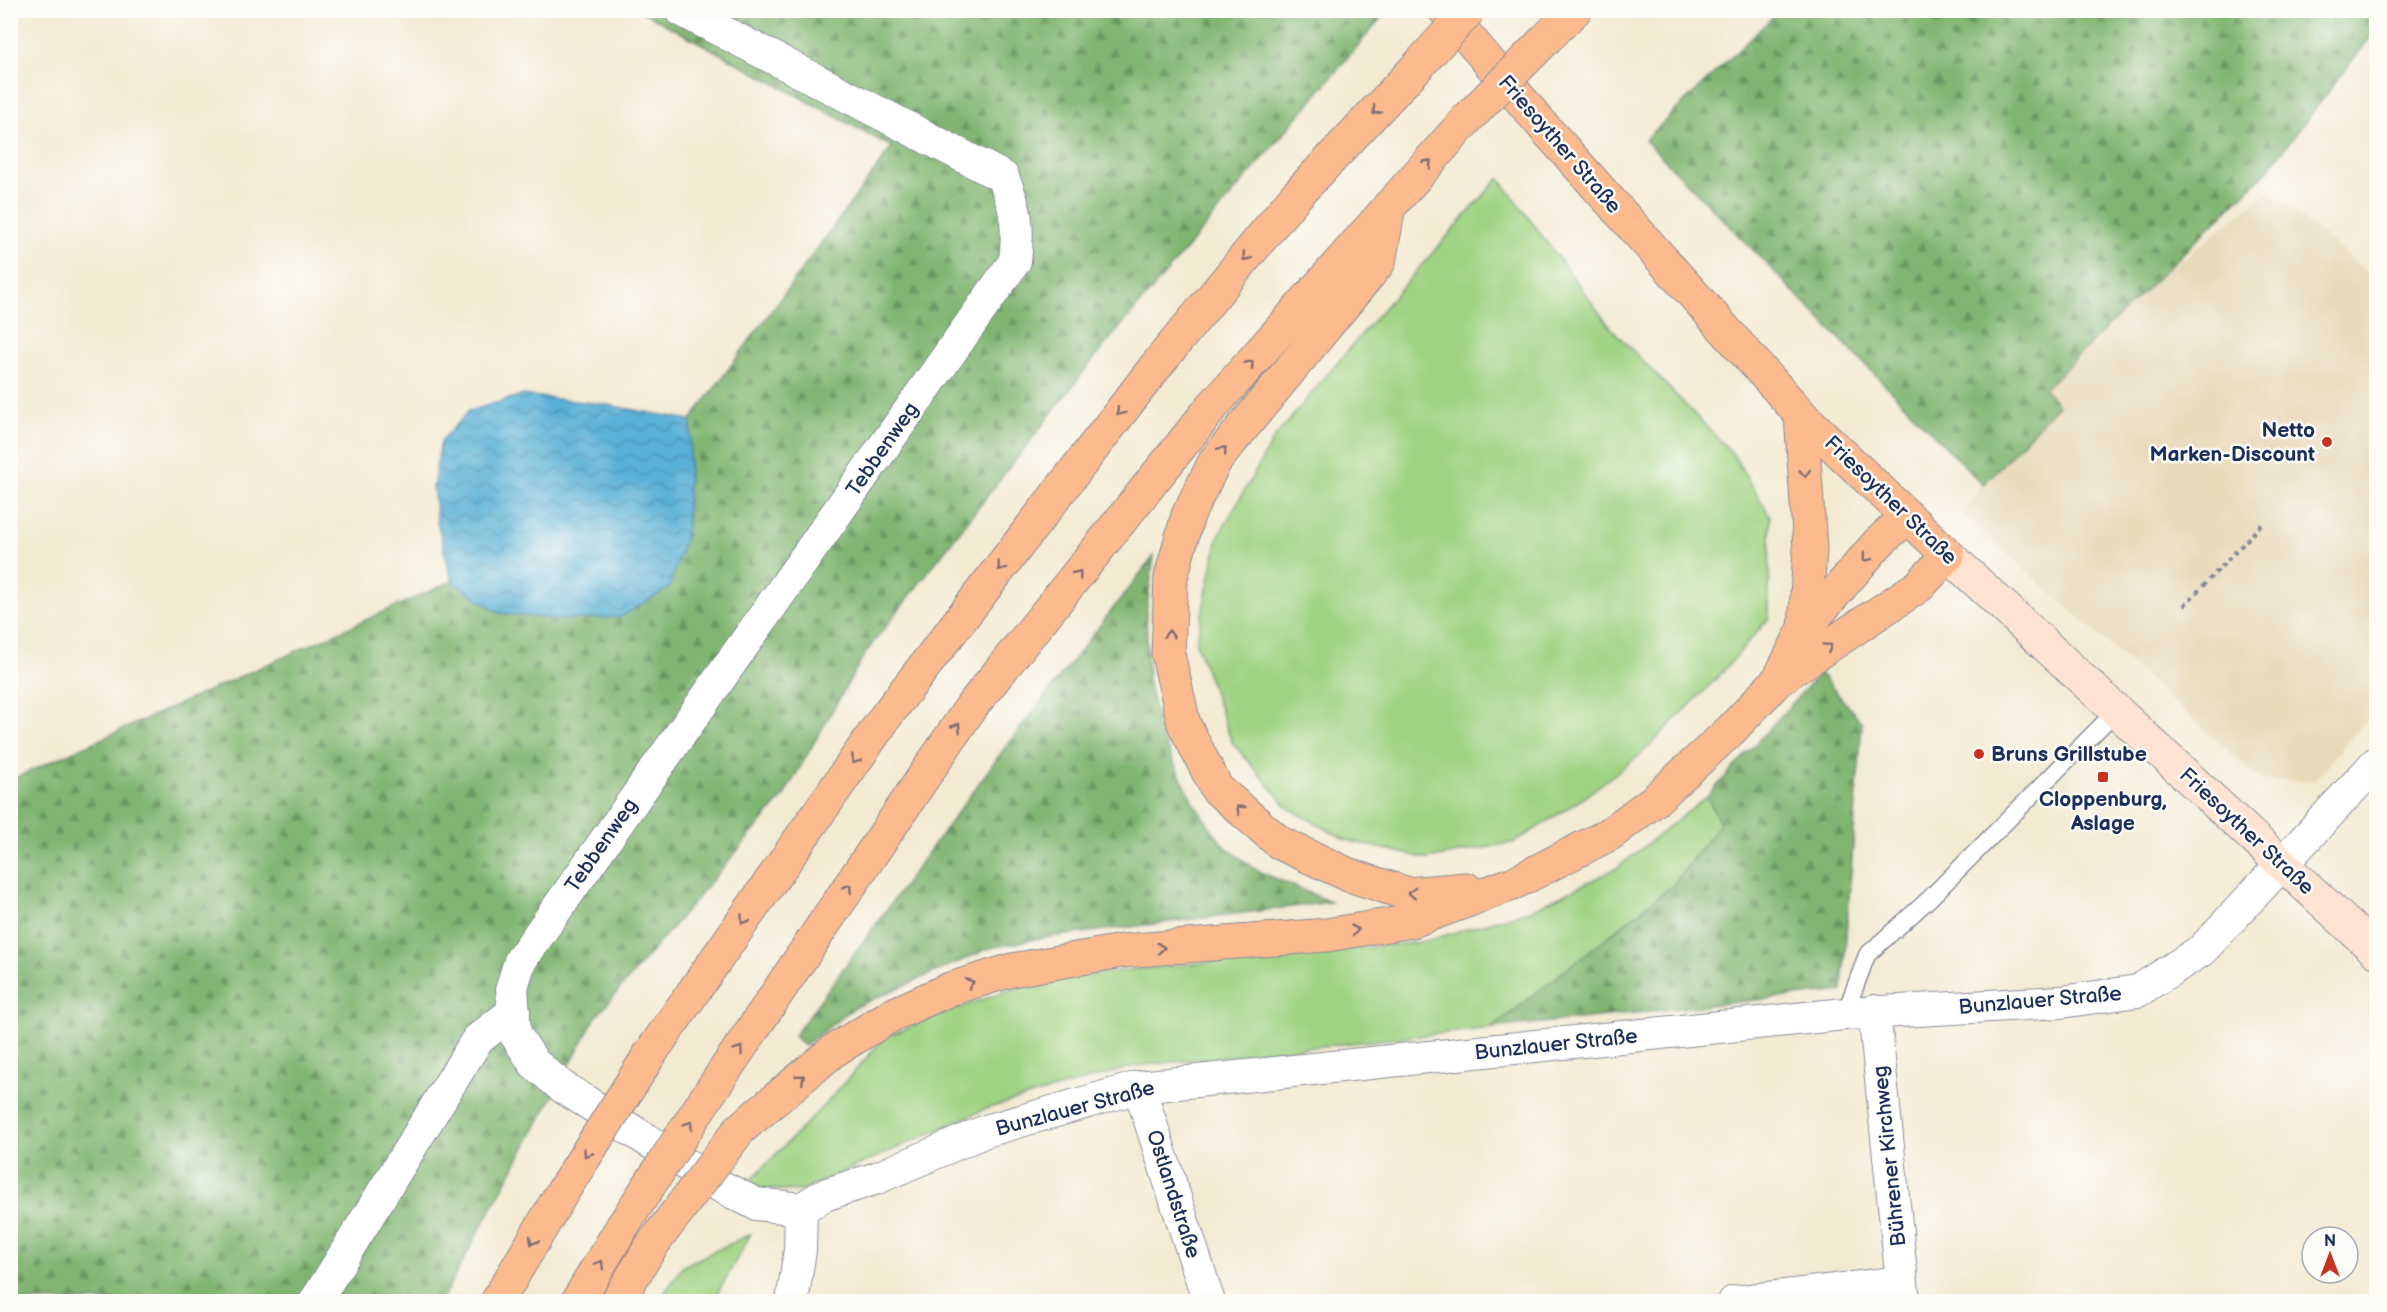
<svg xmlns="http://www.w3.org/2000/svg" width="2387" height="1312" viewBox="0 0 2387 1312" font-family="'Balsamiq Sans',sans-serif">
  <defs>
    <pattern id="forest-firs" width="22" height="20" patternUnits="userSpaceOnUse" patternTransform="scale(1.5)"><rect width="22" height="20" fill="#80b571"/><path d="M5 1l3.5 6h-7zM16 11l3.5 6h-7z" fill="#689460"/></pattern>
    <pattern id="water-waves" width="16" height="10" patternUnits="userSpaceOnUse" patternTransform="scale(1.5)"><rect width="16" height="10" fill="#5ab1d7"/><path d="M0 5q4-4 8 0t8 0" fill="none" stroke="#4a90b2"/></pattern>
  </defs>
  <rect width="100%" height="100%" fill="#fdfcf7"/>
  <filter id="ink" filterUnits="userSpaceOnUse"><feTurbulence type="fractalNoise" baseFrequency=".0167" numOctaves="2"/><feDisplacementMap in="SourceGraphic" scale="12" xChannelSelector="R" yChannelSelector="G"/><feConvolveMatrix kernelMatrix="1 2 1 2 8 2 1 2 1" color-interpolation-filters="sRGB"/></filter>
  <filter id="wash" filterUnits="userSpaceOnUse"><feTurbulence type="fractalNoise" baseFrequency=".008" numOctaves="4" result="noise"/><feDisplacementMap in="SourceGraphic" scale="24" xChannelSelector="R" yChannelSelector="G"/><feGaussianBlur stdDeviation="1.35" result="paint"/><feColorMatrix in="noise" values="0 0 0 0 0 0 0 0 0 0 0 0 0 0 0 0 0 1.4 0 .05"/><feComposite in="paint" operator="in"/></filter>
  <g filter="url(#wash)">
    <rect width="100%" height="100%" fill="#f3ead2"/>
    <path fill="#e8d9ba" d="M2270 191 2376 280V708L2314 781 2261 780 1963 514 2066 348Z"/>
    <path fill="#a0d383" stroke="#5e8170" stroke-width="1.5" d="M1499 178 1610 327 1732 453 1770 516 1769 618 1721 674 1641 754 1582 799 1515 842 1428 859 1346 840 1288 808 1232 742 1196 643 1218 537 1275 437 1382 310Z
      M1707 797 1720 823 1673 885 1492 1028 1135 1066 985 1109 800 1191 759 1189 749 1182 829 1100 885 1037 945 1013 1034 981 1128 970 1422 942 1529 911 1617 868Z
      M751 1234 713 1301H659L683 1266Z"/>
    <path fill="url(#forest-firs)" stroke="#4e7268" stroke-width="1.5" d="M1780 10H2376V30L2267 171 2044 389 2058 405 1983 485 1645 140Z
      M641 11H1387L1100 351 866 652 783 797 596 1017 441 1301H11L10 780 452 581 499 613 686 535 691 420 892 147Z
      M1154 556 1146 613 1148 679 1160 734 1194 804 1223 845 1258 871 1331 902 1041 938 990 948 855 1007 804 1046 794 1036 1004 749Z
      M1820 673 1862 723 1842 991 1492 1028 1673 885 1720 823 1707 797Z"/>
    <path fill="url(#water-waves)" stroke="#3a709a" stroke-width="1.5" d="M522 395 602 404 691 420 686 535 669 588 621 617 562 620 499 613 452 581 437 521 433 486 441 441 469 411Z"/>
  </g>
  <g filter="url(#ink)">
    <g fill="none" stroke-linecap="round" stroke-linejoin="round">
      <defs>
        <path id="lane" d="M1845 1014 1867 955 1928 900 2116 711"/>
        <path id="street" d="M681 10 1003 177C1017 211 1019 224 1015 261L520 961 512 987 515 1034 534 1063 561 1086 722 1187 756 1204 801 1209
          M1874 1011 1904 1302
          M1139 1087 1209 1302
          M801 1209 824 1195 877 1178 986 1131 1139 1087 1845 1014 2061 1002 2138 991 2202 950 2376 763
          M315 1302 477 1040 514 1011
          M792 1302 800 1250 801 1209
          M1734 1302 1902 1282"/>
        <path id="secondary" d="M1948 555 2376 951"/>
        <path id="primary" d="M1445 10 1543 126 1801 415 1948 555
          M1801 415 1810 548 1805 628"/>
        <path id="highway" d="M1545 40 1575 10
          M1389 206 1379 262 1215 461 1188 515 1171 577 1168 654 1184 724 1217 789 1280 843 1349 875 1408 894 1466 889
          M1781 675 1805 628 1878 543 1907 517
          M652 1051 889 712 1156 366 1294 198 1416 68
          M706 1098 971 707 1211 408 1467 119
          M740 1129 833 1051 892 1015 950 989 1012 970 1122 951 1327 935 1412 921 1512 884 1610 834 1655 800 1731 730 1779 679 1919 586 1948 555
          M497 1302 563 1191
          M577 1302 622 1227
          M617 1302 652 1245"/>
      </defs>
      <use href="#lane" stroke="#878c98" stroke-width="19"/>
      <use href="#street" stroke="#878c98" stroke-width="34"/>
      <use href="#secondary" stroke="#878c98" stroke-width="35"/>
      <use href="#primary" stroke="#878c98" stroke-width="35"/>
      <use href="#highway" stroke="#878c98" stroke-width="35"/>
      <path stroke="#878c98" stroke-width="4" stroke-dasharray="4.5 4.5" stroke-linecap="butt" d="M2184 606 2262 524"/>
      <use href="#lane" stroke="#fff" stroke-width="16"/>
      <use href="#street" stroke="#fff" stroke-width="32"/>
      <use href="#secondary" stroke="#fee3d2" stroke-width="33"/>
      <use href="#primary" stroke="#fcba8e" stroke-width="33"/>
      <use href="#highway" stroke="#fcba8e" stroke-width="33"/>
      <defs>
        <path id="highway-bridge" d="M1416 68 1469 10
          M1467 119 1545 40
          M563 1191 652 1051
          M622 1227 706 1098
          M652 1245 740 1129"/>
      </defs>
      <use href="#highway-bridge" stroke="#878c98" stroke-width="35" stroke-linecap="butt"/>
      <use href="#highway-bridge" stroke="#fcba8e" stroke-width="33"/>
    </g>
    <defs><path id="oneway-chevron" d="M-2-3.5L2.5 0L-2 3.5" fill="none" stroke-width="1.6" stroke-linecap="round" stroke-linejoin="round" transform="scale(1.5)"/></defs>
    <g stroke="#806e74">
      <use href="#oneway-chevron" transform="translate(1376 111) rotate(133)"/>
      <use href="#oneway-chevron" transform="translate(1428 163) rotate(-48)"/>
      <use href="#oneway-chevron" transform="translate(1246 257) rotate(130)"/>
      <use href="#oneway-chevron" transform="translate(1250 364) rotate(-49)"/>
      <use href="#oneway-chevron" transform="translate(1120 412) rotate(128)"/>
      <use href="#oneway-chevron" transform="translate(1223 450) rotate(-50)"/>
      <use href="#oneway-chevron" transform="translate(1805 473) rotate(86)"/>
      <use href="#oneway-chevron" transform="translate(1866 558) rotate(131)"/>
      <use href="#oneway-chevron" transform="translate(1001 567) rotate(128)"/>
      <use href="#oneway-chevron" transform="translate(1078 574) rotate(-51)"/>
      <use href="#oneway-chevron" transform="translate(1169 634) rotate(-88)"/>
      <use href="#oneway-chevron" transform="translate(1828 647) rotate(-34)"/>
      <use href="#oneway-chevron" transform="translate(957 727) rotate(-56)"/>
      <use href="#oneway-chevron" transform="translate(855 760) rotate(125)"/>
      <use href="#oneway-chevron" transform="translate(1240 809) rotate(-139)"/>
      <use href="#oneway-chevron" transform="translate(848 888) rotate(-56)"/>
      <use href="#oneway-chevron" transform="translate(1412 893) rotate(-178)"/>
      <use href="#oneway-chevron" transform="translate(744 920) rotate(125)"/>
      <use href="#oneway-chevron" transform="translate(1355 930) rotate(-10)"/>
      <use href="#oneway-chevron" transform="translate(1161 948) rotate(-5)"/>
      <use href="#oneway-chevron" transform="translate(970 983) rotate(-18)"/>
      <use href="#oneway-chevron" transform="translate(739 1050) rotate(-56)"/>
      <use href="#oneway-chevron" transform="translate(801 1078) rotate(-40)"/>
      <use href="#oneway-chevron" transform="translate(689 1125) rotate(-57)"/>
      <use href="#oneway-chevron" transform="translate(587 1153) rotate(123)"/>
      <use href="#oneway-chevron" transform="translate(533 1241) rotate(121)"/>
      <use href="#oneway-chevron" transform="translate(600 1264) rotate(-59)"/>
    </g>
  </g>
  <g fill="#c8321e" stroke="#fdfcf7" stroke-width="2">
    <circle cx="2327" cy="442" r="6"/>
    <circle cx="1979" cy="754" r="6"/>
    <rect x="2097" y="771" width="12" height="12" rx="3"/>
  </g>
  <g text-anchor="middle" stroke-width="5" stroke-linejoin="round" paint-order="stroke">
    <g font-size="21" fill="#1b2f5e" stroke="#fdfcf7">
      <text transform="translate(1560 144) rotate(49)" y="7">Friesoyther Straße</text>
      <text transform="translate(882 449) rotate(-55)" y="7">Tebbenweg</text>
      <text transform="translate(1891 500) rotate(44)" y="7">Friesoyther Straße</text>
      <text transform="translate(2247 831) rotate(43)" y="7">Friesoyther Straße</text>
      <text transform="translate(601 845) rotate(-55)" y="7">Tebbenweg</text>
      <text transform="translate(2040 1000) rotate(-5)" y="7">Bunzlauer Straße</text>
      <text transform="translate(1556 1044) rotate(-6)" y="7">Bunzlauer Straße</text>
      <text transform="translate(1075 1108) rotate(-15)" y="7">Bunzlauer Straße</text>
      <text transform="translate(1889 1156) rotate(-96)" y="7">Bührener Kirchweg</text>
      <text transform="translate(1174 1194) rotate(72)" y="7">Ostlandstraße</text>
    </g>
    <g font-size="21" font-weight="bold" fill="#1b2f5e" stroke="#fdfcf7" text-anchor="end">
      <text x="2315" y="437">Netto<tspan x="2315" dy="24">Marken-Discount</tspan></text>
      <text x="1991" y="761" text-anchor="start">Bruns Grillstube</text>
      <text x="2103" y="806" text-anchor="middle">Cloppenburg,<tspan x="2103" dy="24">Aslage</tspan></text>
    </g>
  </g>
  <rect width="2387" height="1312" fill="none" stroke="#fdfcf7" stroke-width="36"/>
  <g transform="translate(2330 1255)"><circle r="28" fill="#fdfcf7" stroke="#a3aaba" stroke-width="1.5"/>
  <path d="M0-4.5L10 22L0 15L-10 22Z" fill="#c8321e"/>
  <text y="-9" font-size="16" font-weight="bold" text-anchor="middle" fill="#1b2f5e">N</text>
  </g>
</svg>
